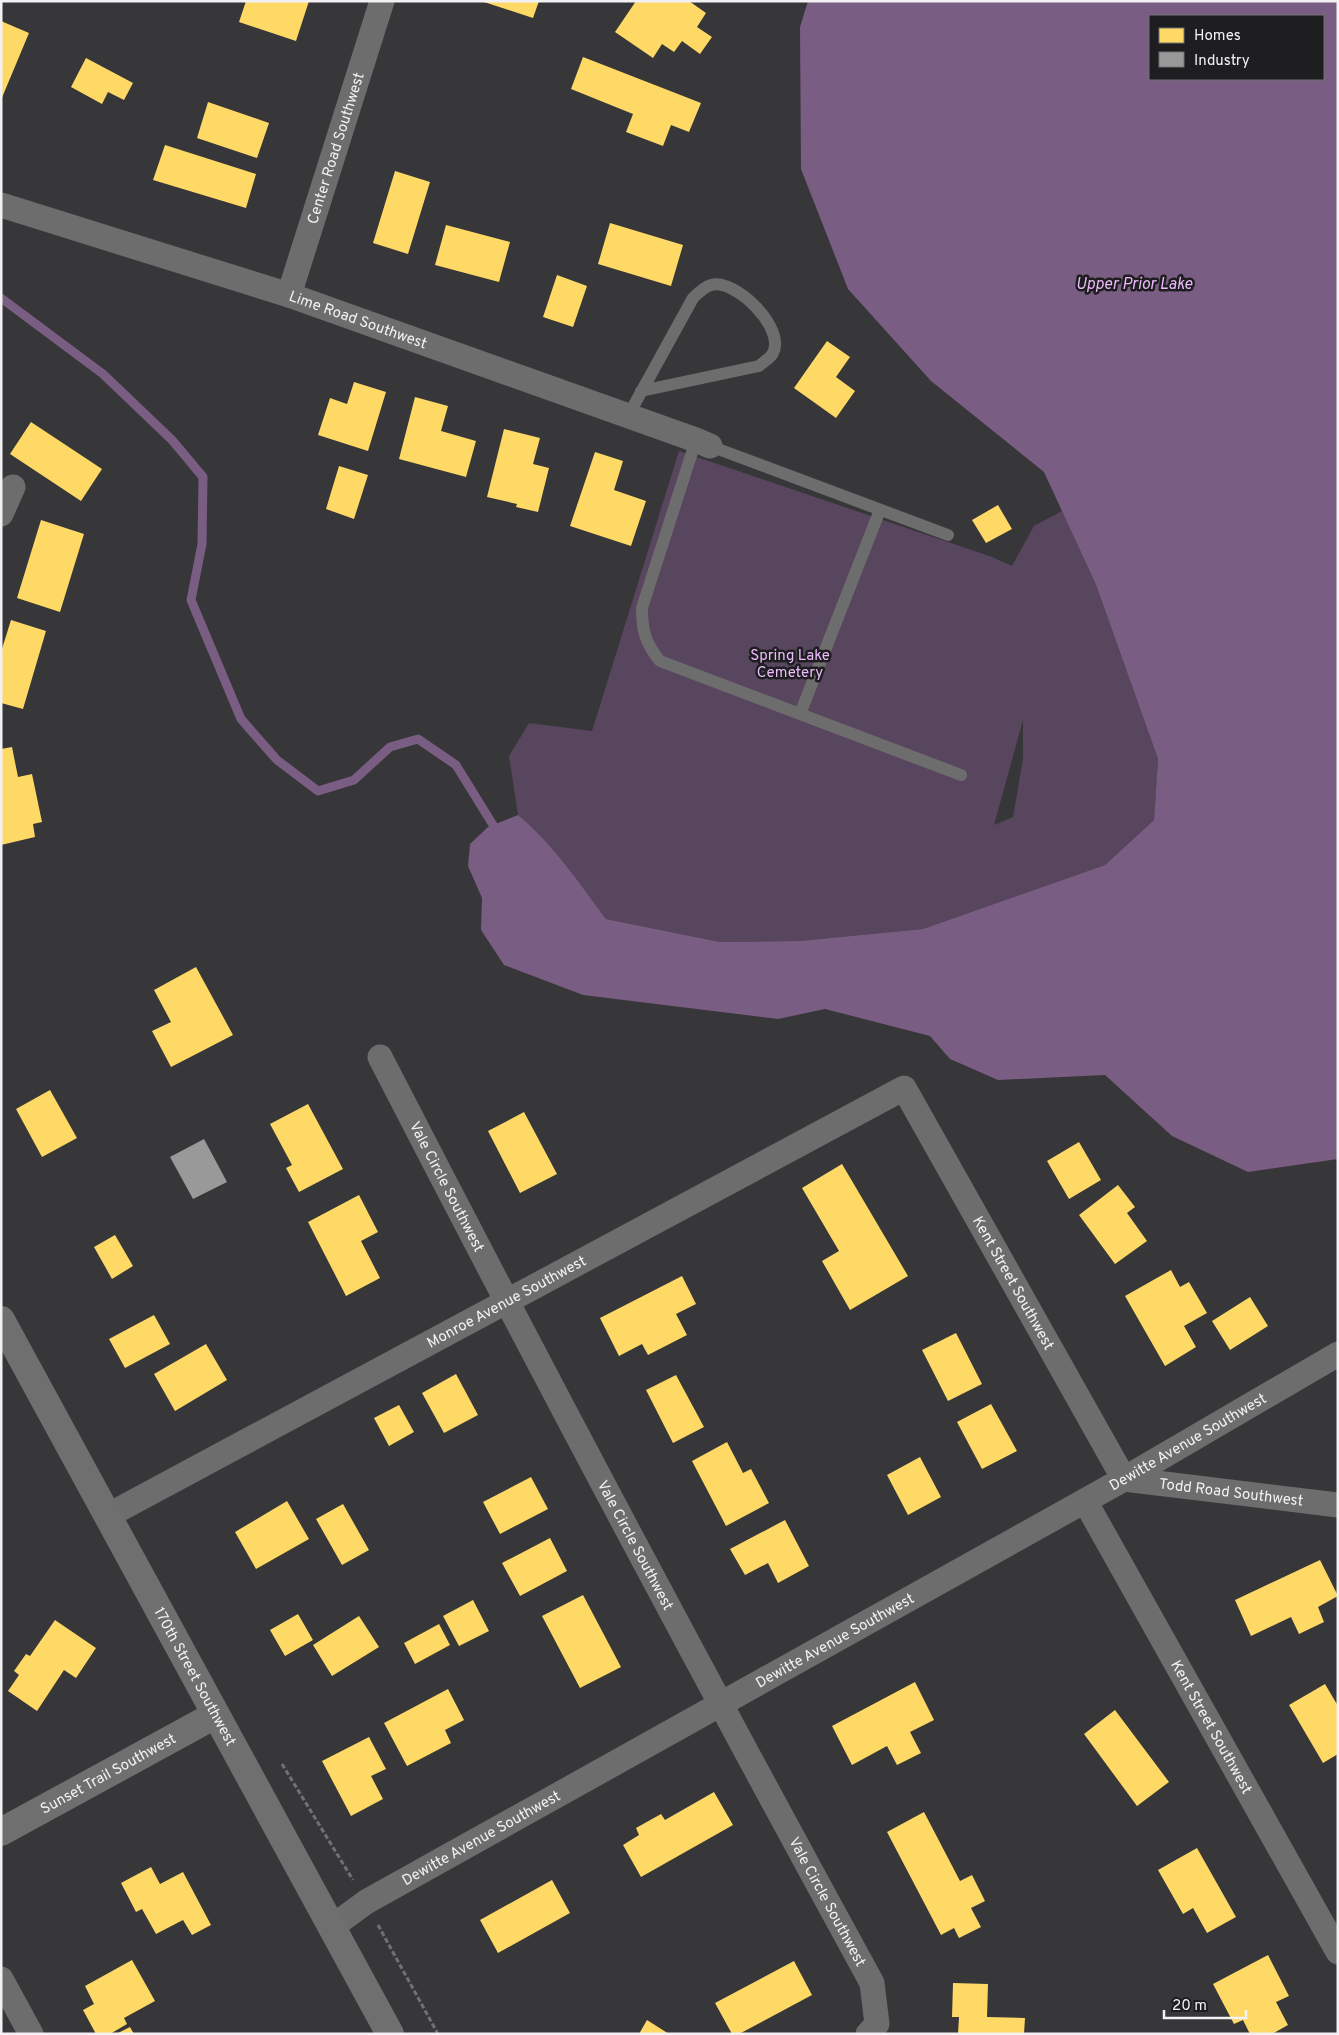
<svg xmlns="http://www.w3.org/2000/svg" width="1339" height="2035" viewBox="0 0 1339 2035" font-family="Overpass,sans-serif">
  <rect width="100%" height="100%" fill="#373638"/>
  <path fill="#58465e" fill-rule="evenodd" d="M679 451 992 557 1012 566 1034 526 1062 511 1096 585 1158 759 1154 820 1105 865 923 929 799 941 720 942 606 919C578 881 553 844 518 815L509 756 529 723 592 731ZM1023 720V759L1013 817 994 825Z"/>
  <path fill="#795d82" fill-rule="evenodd" d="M808 1H1338V1159L1248 1172 1172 1136 1105 1075 998 1080 950 1059 930 1036 825 1009 778 1019 583 995 504 965 481 930 482 898 468 866 470 844 488 827 518 815C553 844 578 881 606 919L720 942 799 941 923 929 1105 865 1154 820 1158 759 1096 585 1044 472 931 381 848 289 801 169 800 27ZM1150 16H1323V79H1150Z"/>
  <path fill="#ffd966" d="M246 1H309L296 41 239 22Z
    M481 1H539L533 18Z
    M636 1H689L706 13 697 27 712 37 700 54 682 41 674 52 662 44 653 58 615 32Z
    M1 21 29 33 1 100Z
    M583 57 701 103 689 132 671 125 663 146 626 132 633 114 571 89Z
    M86 58 133 83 124 100 108 92 102 104 71 87Z
    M208 102 269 123 257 158 197 138Z
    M165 145 256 174 246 208 153 180Z
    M395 171 430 182 408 254 373 243Z
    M610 223 683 245 671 286 598 264Z
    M446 225 510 242 499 282 435 265Z
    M557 275 587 286 573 327 543 317Z
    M827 341 850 357 836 377 855 391 836 418 794 388Z
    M354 382 386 392 368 451 318 435 330 398 347 404Z
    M415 397 448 406 441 431 476 441 466 477 399 459Z
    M31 422 102 469 81 501 10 454Z
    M504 429 540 438 533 464 549 468 538 512 516 507 517 504 487 497Z
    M595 452 623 461 614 490 646 501 631 546 570 526Z
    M339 466 368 475 354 519 326 509Z
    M998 505 1012 529 986 543 972 520Z
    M41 520 84 534 60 612 17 598Z
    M11 620 46 631 23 709 1 703V652Z
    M12 747 18 777 32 774 42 822 33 824 35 837 1 845V749Z
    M196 967 233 1035 171 1067 152 1031 171 1022 154 990Z
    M50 1090 77 1138 42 1157 16 1109Z
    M308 1104 343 1169 299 1192 286 1168 292 1165 270 1124Z
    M524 1112 557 1174 520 1193 488 1131Z
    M1079 1142 1101 1180 1069 1199 1047 1161Z
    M842 1164 908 1276 850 1310 822 1261 839 1251 802 1188Z
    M1118 1185 1135 1207 1127 1213 1147 1241 1115 1264 1079 1215Z
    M359 1195 378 1232 361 1241 380 1278 346 1296 308 1222Z
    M115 1235 133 1266 112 1279 94 1247Z
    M1171 1270 1180 1287 1189 1282 1207 1313 1184 1326 1196 1347 1165 1366 1125 1296Z
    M682 1276 696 1304 676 1314 687 1335 648 1355 642 1344 619 1356 600 1318Z
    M1250 1297 1268 1326 1230 1350 1212 1321Z
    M154 1315 170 1344 125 1368 109 1339Z
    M956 1333 982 1384 948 1401 922 1350Z
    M206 1344 227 1380 175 1411 154 1374Z
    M456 1374 478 1415 444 1433 422 1393Z
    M676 1375 704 1427 673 1443 646 1390Z
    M991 1404 1017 1451 982 1469 957 1422Z
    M399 1405 414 1432 389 1446 374 1418Z
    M727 1442 743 1473 751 1469 769 1503 726 1526 692 1461Z
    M920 1457 941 1497 908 1515 887 1475Z
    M531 1477 548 1509 500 1534 483 1502Z
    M287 1501 309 1539 256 1569 235 1532Z
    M343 1504 369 1550 342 1565 316 1519Z
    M785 1520 809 1566 778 1583 768 1563 745 1575 730 1549Z
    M550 1538 567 1571 520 1596 502 1563Z
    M1320 1560 1338 1596 1318 1607 1324 1622 1299 1634 1291 1617 1251 1636 1235 1600Z
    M583 1595 621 1667 580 1688 542 1616Z
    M473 1600 489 1631 459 1646 443 1616Z
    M298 1614 313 1640 285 1656 270 1630Z
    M359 1616 379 1647 332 1676 313 1645Z
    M55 1620 96 1648 76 1678 64 1670 37 1711 8 1691 19 1675 14 1671 26 1654 30 1656Z
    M439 1624 450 1645 415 1664 404 1643Z
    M915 1682 934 1720 910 1732 921 1753 897 1765 887 1746 852 1765 832 1726Z
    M1325 1684 1338 1706V1754L1323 1763 1289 1705Z
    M448 1689 464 1720 445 1730 451 1743 407 1766 384 1723Z
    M1115 1710 1169 1782 1137 1806 1084 1734Z
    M369 1737 386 1769 371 1776 383 1799 351 1816 322 1761Z
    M714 1792 733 1825 641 1877 623 1845 639 1835 636 1828 661 1814 665 1820Z
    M924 1812 960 1881 972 1875 985 1901 971 1908 981 1927 959 1938 954 1928 941 1935 887 1832Z
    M1197 1848 1236 1917 1207 1933 1193 1908 1183 1914 1158 1870Z
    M151 1867 160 1884 183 1872 211 1925 192 1935 183 1920 156 1934 142 1909 136 1912 121 1883Z
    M552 1880 570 1913 498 1953 480 1920Z
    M1268 1955 1289 1996 1276 2002 1288 2025 1272 2034H1250L1243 2020 1234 2024 1213 1984Z
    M132 1960 155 2001 124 2018 127 2024 110 2034H96L83 2010 94 2004 85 1986Z
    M794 1961 812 1995 739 2034H732L715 2003Z
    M953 1983 988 1984 987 2017 1025 2018 1024 2034H958L959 2017H952Z
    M647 2020 669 2034H639Z
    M130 2027 134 2034H116Z"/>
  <path fill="#999" d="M204 1139 227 1182 193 1199 170 1157Z"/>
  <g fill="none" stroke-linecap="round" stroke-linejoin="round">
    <path stroke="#795d82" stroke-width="9" d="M1 298 103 374 172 440 203 477 202 544 191 600 241 719 277 760 318 791 354 780 390 747 418 739 456 765 498 833"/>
    <path stroke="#717172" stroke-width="3" stroke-dasharray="5 2.5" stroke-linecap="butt" d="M282 1764 353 1880
      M378 1925 438 2034"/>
    <path stroke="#6d6d6e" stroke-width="12" d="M628 416 693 298C698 293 704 287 711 285 735 278 786 328 773 353 771 358 763 362 759 366L641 391
      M696 440 642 608C642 630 645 643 660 661L961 775
      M710 446 948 535
      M800 714 880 510"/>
    <g stroke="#6d6d6e" stroke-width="25">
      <path id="s1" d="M1 205 289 295 696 440 710 446"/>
      <path id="s2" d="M289 295 382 1"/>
      <path d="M1 514 13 487"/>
      <path id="s3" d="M380 1057C540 1368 704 1676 872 1983L877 2024 868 2034"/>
      <path id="s4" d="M1085 1501 1338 1952"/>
      <path id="s5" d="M109 1515 904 1088 1124 1479 1338 1505"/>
      <path id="s6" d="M332 1927 366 1902 1124 1479 1338 1354"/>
      <path d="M1 1979 31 2034"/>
    </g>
    <g stroke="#6f6f6f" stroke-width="28">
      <path id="s7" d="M1 1320 390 2034"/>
      <path id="s8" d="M1 1832 215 1715"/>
    </g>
  </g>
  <g text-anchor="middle" stroke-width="5" stroke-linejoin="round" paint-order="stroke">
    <g font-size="15" fill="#f3f1f3" stroke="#1e1d1f">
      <text dy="5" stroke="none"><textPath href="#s2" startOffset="154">Center Road Southwest</textPath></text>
      <text dy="5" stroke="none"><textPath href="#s1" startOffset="375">Lime Road Southwest</textPath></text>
      <text dy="5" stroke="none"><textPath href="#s3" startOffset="146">Vale Circle Southwest</textPath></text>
      <text dy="5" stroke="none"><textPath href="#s5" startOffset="1126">Kent Street Southwest</textPath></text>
      <text dy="5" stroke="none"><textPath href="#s5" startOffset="451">Monroe Avenue Southwest</textPath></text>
      <text dy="5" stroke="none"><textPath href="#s6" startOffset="984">Dewitte Avenue Southwest</textPath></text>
      <text dy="5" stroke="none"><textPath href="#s5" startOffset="1459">Todd Road Southwest</textPath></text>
      <text dy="5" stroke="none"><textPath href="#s3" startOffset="551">Vale Circle Southwest</textPath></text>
      <text dy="5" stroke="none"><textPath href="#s6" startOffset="579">Dewitte Avenue Southwest</textPath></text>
      <text dy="5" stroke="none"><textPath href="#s7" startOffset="406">170th Street Southwest</textPath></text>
      <text dy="5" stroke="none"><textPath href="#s4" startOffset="259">Kent Street Southwest</textPath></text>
      <text dy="5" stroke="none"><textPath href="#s8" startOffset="122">Sunset Trail Southwest</textPath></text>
      <text dy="5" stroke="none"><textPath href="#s6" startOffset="174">Dewitte Avenue Southwest</textPath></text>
      <text dy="5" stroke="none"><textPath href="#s3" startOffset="956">Vale Circle Southwest</textPath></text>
    </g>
    <g font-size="15" fill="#ecbcfc" stroke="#1e1d1f">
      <text x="790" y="660">Spring Lake<tspan x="790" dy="17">Cemetery</tspan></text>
    </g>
    <g font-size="16" font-style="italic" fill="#ebbbfb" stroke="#1e1d1f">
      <text x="1134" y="289">Upper Prior Lake</text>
    </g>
  </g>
  <rect width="1339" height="2035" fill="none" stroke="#f3f1f3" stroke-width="5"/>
  <rect x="1149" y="15" width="175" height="65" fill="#1e1d1f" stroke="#737274"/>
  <rect x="1159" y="28" width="25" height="15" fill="#ffd966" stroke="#737274"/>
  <text x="1194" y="40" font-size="15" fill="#f3f1f3">Homes</text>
  <rect x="1159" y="52" width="25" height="15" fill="#999999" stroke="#737274"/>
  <text x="1194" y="65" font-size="15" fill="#f3f1f3">Industry</text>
  <path d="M1164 2010v8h82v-8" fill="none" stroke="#f3f1f3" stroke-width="2.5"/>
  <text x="1172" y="2010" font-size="15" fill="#f3f1f3" stroke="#1e1d1f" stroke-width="4" paint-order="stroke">20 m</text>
</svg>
